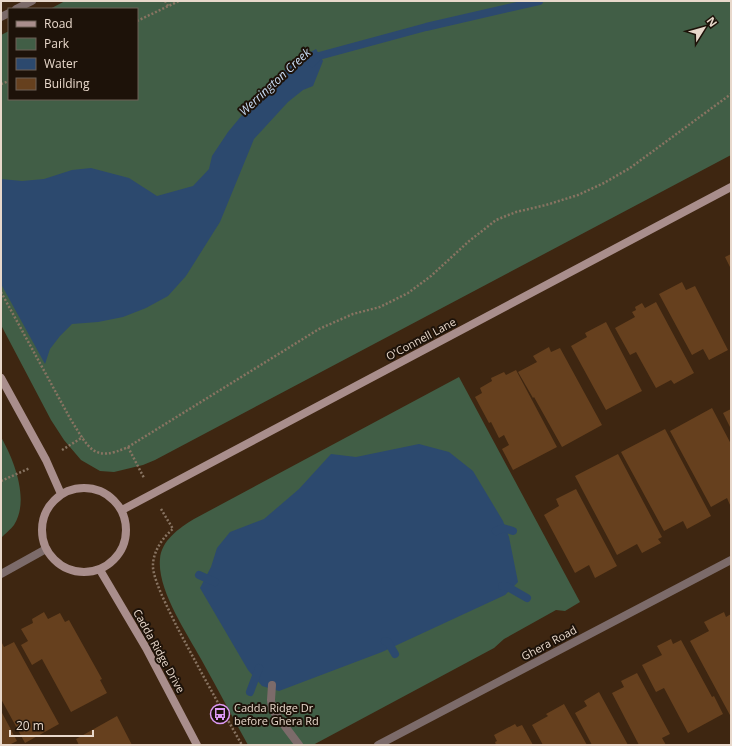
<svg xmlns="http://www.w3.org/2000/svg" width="732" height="746" viewBox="0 0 732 746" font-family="'Open Sans',sans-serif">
  <rect width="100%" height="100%" fill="#3e2611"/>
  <path fill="#415e46" d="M65 1H731V155L155 460 143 465 114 472 100 471 81 460 64 440 51 420 1 325V35L9 31V99H137V9H50Z
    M459 377 580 602 565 611 556 610 504 639 494 648 313 745H248C232 716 217 688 201 659 187 633 157 590 160 559 161 541 179 528 194 519Z
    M1 437C14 460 30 500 14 525 11 529 5 534 1 538Z"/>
  <path fill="#2c496e" d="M316 49 323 61 313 86 303 90 288 102 254 139 220 222 186 276 168 296 146 308 123 317 98 322 72 324 60 336 50 349 45 364 1 284V179L22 181 44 179 72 170 91 168 129 178 157 196 193 186 209 169 212 156 228 132 257 97 292 63Z
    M419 444 449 452 473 471 503 521 509 537 518 582 505 595 382 652 279 691 262 686 248 670 200 588 211 567 217 548 230 532 264 519 299 489 331 454 356 457Z"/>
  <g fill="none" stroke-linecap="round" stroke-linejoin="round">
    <path stroke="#2c496e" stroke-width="8" d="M312 63 319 56 426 27 539 1
      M496 531 503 528 513 531
      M199 575 215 582
      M502 586H506L527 598
      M385 641 388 642 395 654
      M250 692 259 668"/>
  </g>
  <path fill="#66401e" d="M731 254V269L725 257Z
    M682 282 686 290 695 286 728 350 709 360 703 349 692 355 659 294Z
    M656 302 694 373 674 384 671 380 656 388 636 352 630 355 615 328 635 317 632 312 636 310 635 307 642 303 645 308Z
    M606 322 642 391 606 410 571 346 587 337 585 333Z
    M549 347 551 352 560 348 602 425 562 447 534 397 533 398 518 372 537 362 533 356Z
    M516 370 557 447 513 470 502 449 509 445 504 435 499 438 491 422 489 423 475 397 482 393 480 388 492 381 491 378 504 372 506 375Z
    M712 408 731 444V505H730L727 498 711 507 670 431Z
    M731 409V429L723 413Z
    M665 429 711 516 687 529 683 521 664 531 621 452Z
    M618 454 662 537 658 539 661 543 642 553 637 544 617 555 575 476Z
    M576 489 617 566 595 578 589 565 575 573 544 515 559 506 556 499Z
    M44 612 48 619 60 613 65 622 69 620 102 679 100 680 107 693 71 712 42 659 32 665 21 645 28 641 21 629 33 623 32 619Z
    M724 612 726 617 731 614V717L690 641 709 631 704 622Z
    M671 639 673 644 681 640 712 697 714 696 723 714 688 733 664 688 656 692 642 665 662 655 657 646Z
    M1 641 4 647 14 642 59 724 25 743 1 699Z
    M637 673 670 734 662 738 666 745H639L612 693 624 687 621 681Z
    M599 692 628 745H592L575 713 587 706 584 701Z
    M564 704 587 745H543L532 725 548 716 546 714Z
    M1 711 17 741 9 745H1Z
    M117 716 132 745H79L76 739Z
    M515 724 517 727 522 725 533 745H496L495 742 497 741 494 735Z"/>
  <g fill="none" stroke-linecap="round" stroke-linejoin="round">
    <path stroke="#887462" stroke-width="2.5" stroke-dasharray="2 2" stroke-linecap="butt" d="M165 1 168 6
      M137 21 179 1
      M1 84 9 81
      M1 292 71 420C89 448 93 463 128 447L319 329 353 314 380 307 408 293 431 276 468 242 496 220 516 212 546 205 578 195 604 183 630 168 731 94
      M128 447 144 478
      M62 450 83 437
      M1 481 30 468
      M161 509 173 529C162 538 152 553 153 568 155 584 169 610 176 625 197 665 219 705 242 745"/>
    <path stroke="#7c6b6a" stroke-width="8" d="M272 685 271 700 272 709 299 745"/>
    <path stroke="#7c6b6a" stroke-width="8" d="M16 9 32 1
      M1 17 9 13
      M1 574 46 549
      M378 745 731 560"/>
    <path stroke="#a98e8c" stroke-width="8" d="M1 378 46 460 61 494
      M42 530a42 42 0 1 1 84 0a42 42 0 1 1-84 0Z
      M122 510 731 187
      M100 570 146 648 197 745"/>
  </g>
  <defs>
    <symbol id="bus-ring" viewBox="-11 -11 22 22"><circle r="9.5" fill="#1d1209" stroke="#dd99f4" stroke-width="1.5"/><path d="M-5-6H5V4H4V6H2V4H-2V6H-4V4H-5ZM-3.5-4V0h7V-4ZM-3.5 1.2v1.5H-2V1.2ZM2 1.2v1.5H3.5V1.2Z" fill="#dd99f4"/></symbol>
  </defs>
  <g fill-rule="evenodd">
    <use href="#bus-ring" x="209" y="703" width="22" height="22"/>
  </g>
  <g text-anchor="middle" stroke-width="4" stroke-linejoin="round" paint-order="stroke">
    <g font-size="11" fill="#e8d8cb" stroke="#1d1209">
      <text transform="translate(421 339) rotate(-28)" y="4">O'Connell Lane</text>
      <text transform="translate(549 643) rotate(-28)" y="4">Ghera Road</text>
      <text transform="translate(159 651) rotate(61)" y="4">Cadda Ridge Drive</text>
    </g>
    <g font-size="11" fill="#e8d8cb" stroke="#1d1209" text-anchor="start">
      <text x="234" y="712">Cadda Ridge Dr<tspan x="234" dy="13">before Ghera Rd</tspan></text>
    </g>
    <g font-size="12" font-style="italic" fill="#c7daf3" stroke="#1d1209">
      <text transform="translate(275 82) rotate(-43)" y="4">Werrington Creek</text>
    </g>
  </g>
  <rect width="732" height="746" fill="none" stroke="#e8d8cb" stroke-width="4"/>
  <rect x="8" y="8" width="130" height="92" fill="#1d1209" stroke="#6e6157"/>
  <rect x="16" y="21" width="20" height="6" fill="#a98e8c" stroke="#6e6157"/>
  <text x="44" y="28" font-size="12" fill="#e8d8cb">Road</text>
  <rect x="16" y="38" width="20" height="12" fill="#415e46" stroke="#6e6157"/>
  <text x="44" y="48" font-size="12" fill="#e8d8cb">Park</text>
  <rect x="16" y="58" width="20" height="12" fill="#2c496e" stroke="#6e6157"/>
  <text x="44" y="68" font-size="12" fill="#e8d8cb">Water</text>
  <rect x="16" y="78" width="20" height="12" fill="#66401e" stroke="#6e6157"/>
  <text x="44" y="88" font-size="12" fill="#e8d8cb">Building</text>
  <g transform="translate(704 28) rotate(53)" stroke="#1d1209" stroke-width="3" paint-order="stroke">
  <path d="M0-3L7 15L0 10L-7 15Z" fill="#e8d8cb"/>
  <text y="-6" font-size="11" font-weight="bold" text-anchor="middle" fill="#e8d8cb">N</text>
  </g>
  <path d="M10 730v6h83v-6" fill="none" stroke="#e8d8cb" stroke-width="2"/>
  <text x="16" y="730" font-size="12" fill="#e8d8cb" stroke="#1d1209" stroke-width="3" paint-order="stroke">20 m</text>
</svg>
